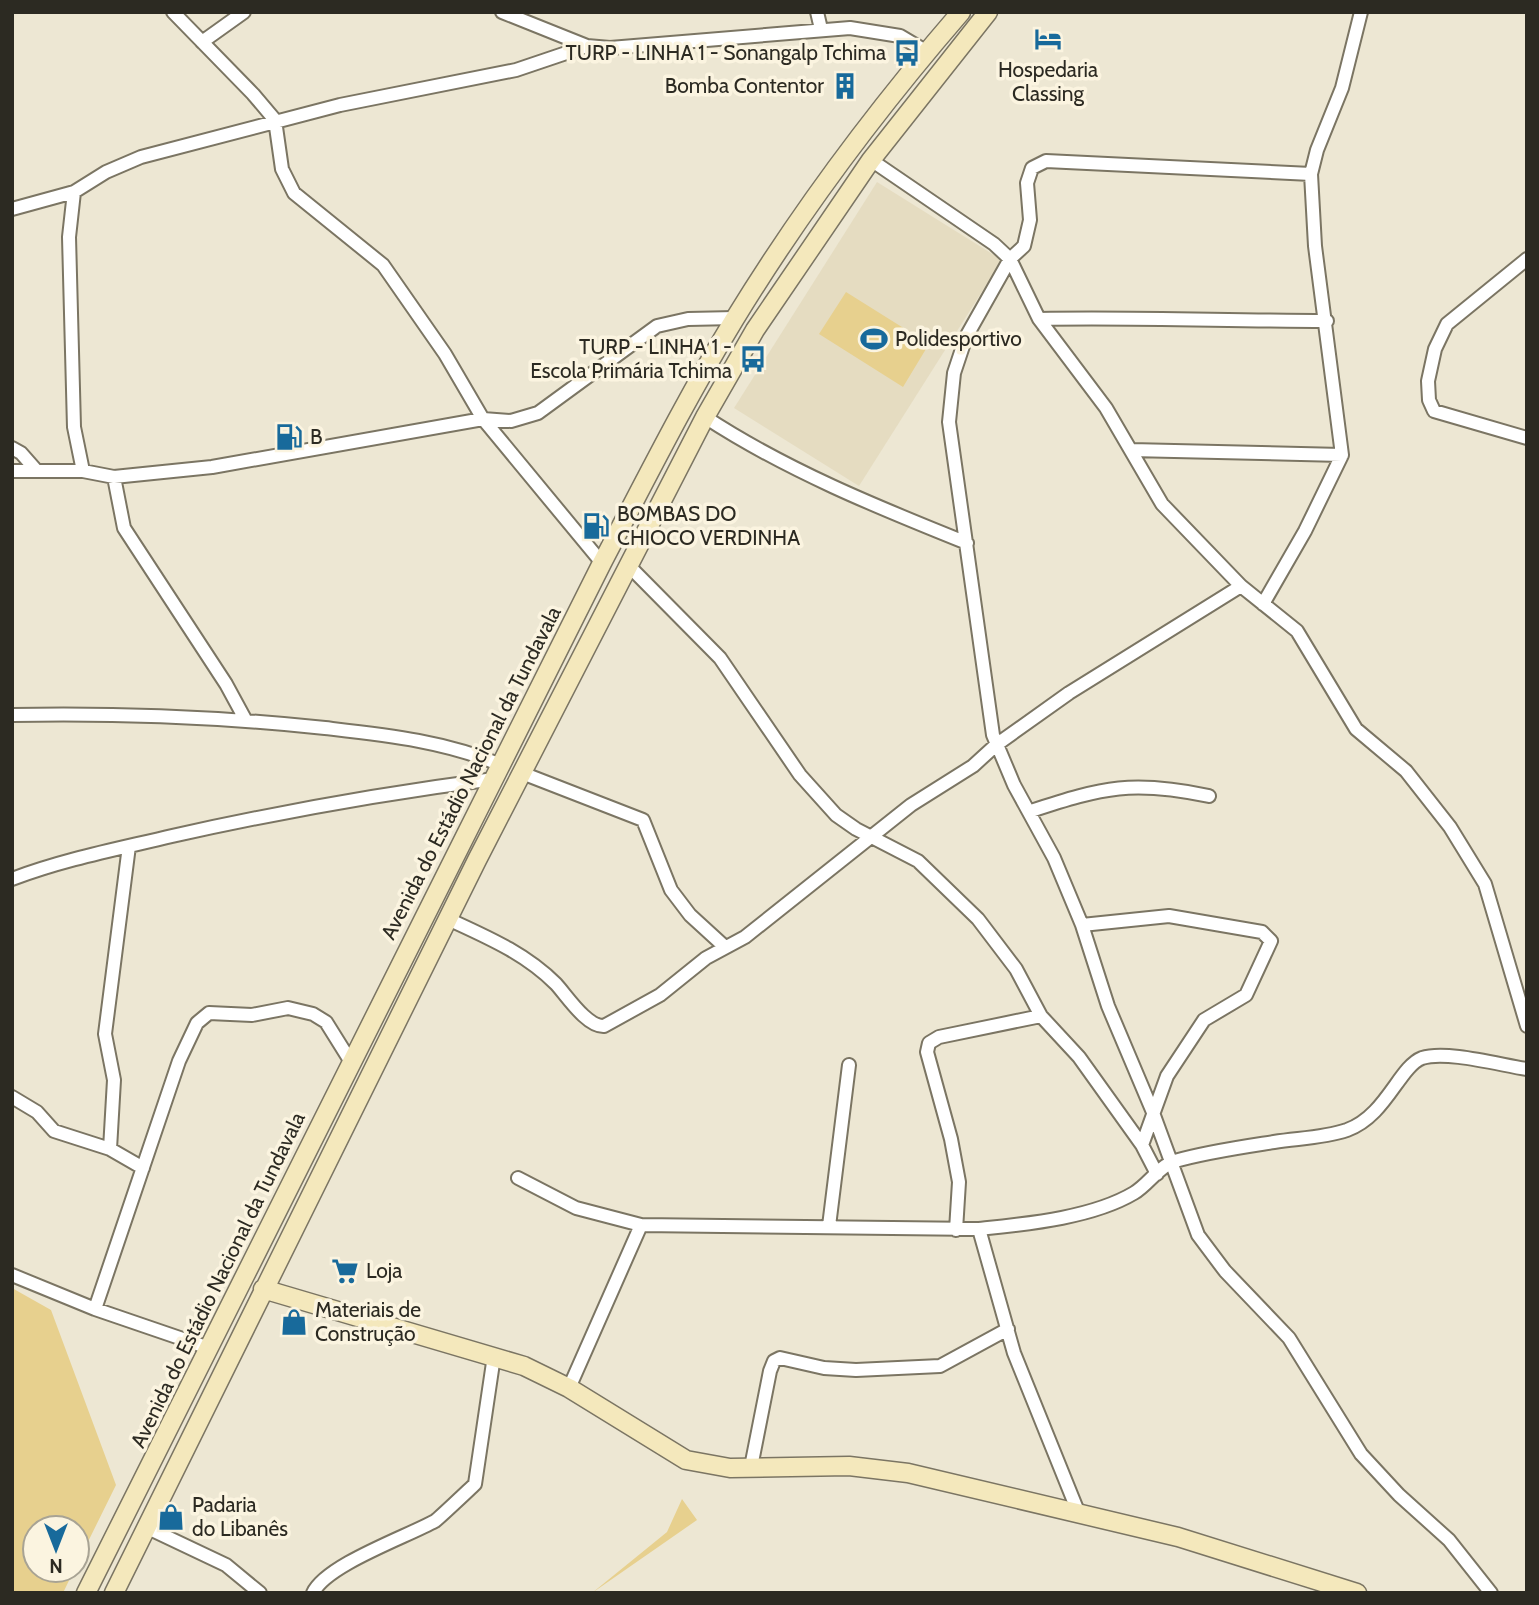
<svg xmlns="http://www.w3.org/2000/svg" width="1539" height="1605" viewBox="0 0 1539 1605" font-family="Cabin,sans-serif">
  <rect width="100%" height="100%" fill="#ede7d3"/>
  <path fill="#e5dcc1" d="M877 182 1002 260 859 486 734 408Z"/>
  <path fill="#e7d08e" d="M846 292 929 344 903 387 819 334Z
    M12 1288 51 1310 116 1485 77 1564V1528H35V1570H74L63 1593H12Z
    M682 1499 697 1520 592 1593 667 1532Z"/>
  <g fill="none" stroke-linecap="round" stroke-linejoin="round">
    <defs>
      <path id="street" d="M173 12 253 94 275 120 282 169 294 193 383 265 445 354 483 419 602 563
        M502 12 587 46 610 48 850 28 900 36 927 52
        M817 12 821 29
        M202 42 244 12
        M871 160 994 244 1010 259 1039 319 1106 408 1162 504 1241 586 1297 631 1356 729 1406 771 1450 827 1485 884 1527 1026
        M1311 174 1046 161 1032 168 1027 183 1030 220 1024 246 1010 259 966 337 954 373 949 422 993 735 1014 785 1054 858 1082 925 1108 1006 1152 1110 1198 1235 1225 1271 1289 1338 1361 1454 1399 1495 1449 1540 1491 1593
        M74 192 69 237 74 427 83 471
        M12 209 74 192 106 172 141 157 340 105 516 70 587 46
        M1527 259 1447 324 1435 349 1428 381 1429 400 1434 411 1527 438
        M1039 319C1135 317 1231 321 1327 321
        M705 417C786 470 877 507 967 543
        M12 448 21 453 36 470
        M1131 450 1342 455
        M12 471H83L114 477 212 467 483 419 511 421 538 413 657 326 688 319 735 318
        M114 477 124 528 226 684 245 719
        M628 565 720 658 800 775 836 815 856 829 918 861 978 919 1016 969 1041 1016 1079 1057 1142 1145 1157 1174
        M1263 604 1305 531 1342 455 1315 246 1311 174 1317 150 1342 88 1361 12
        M12 715C117 713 221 717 325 728 386 735 445 741 501 765
        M522 773 643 820 671 890 690 915 725 947
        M1031 811C1104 787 1133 780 1209 796
        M12 879C65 859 118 849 172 836 279 812 386 793 494 779
        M448 919C487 937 525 953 556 984 567 996 587 1027 604 1026L660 995 706 958 745 937 911 805 973 766 996 745 1069 693 1241 586
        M1082 925 1169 916 1262 932 1271 941 1246 995 1204 1020 1167 1076 1142 1145
        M12 1097 37 1112 54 1131 110 1149 143 1168
        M110 1149 114 1080 105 1034 129 846
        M518 1178 576 1208 641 1225 979 1229C1026 1224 1092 1218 1134 1193 1148 1185 1159 1166 1175 1161 1206 1152 1242 1147 1274 1142 1300 1138 1323 1138 1347 1130 1386 1116 1399 1067 1422 1058 1446 1050 1500 1065 1527 1069
        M829 1226 849 1065
        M979 1229 1014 1353 1079 1514
        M956 1230 959 1182 951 1139 927 1052 929 1043 939 1037 1041 1016
        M12 1275 95 1309 209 1348
        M95 1309 179 1061 197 1023 209 1013 252 1015 288 1008 313 1014 326 1022 351 1062
        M569 1388 641 1225
        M751 1467 770 1371 774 1361 780 1358 824 1368 856 1370 940 1366 1008 1329
        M148 1528 226 1565 260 1593
        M313 1593C326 1565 406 1537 435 1521 438 1519 472 1487 475 1484L494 1356"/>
      <path id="secondary" d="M263 1289 524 1366 569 1388 686 1460 730 1468 849 1466 908 1473 1178 1537 1357 1593
        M86 1593 602 563C645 481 686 399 734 320 800 212 878 108 961 12
        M114 1593 477 860 705 417 755 330 871 160 988 12"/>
    </defs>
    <use href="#street" stroke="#7b7563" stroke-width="16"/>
    <use href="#secondary" stroke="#7b7563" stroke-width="21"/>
    <use href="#street" stroke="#fff" stroke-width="12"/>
    <use href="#secondary" stroke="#f4e8bc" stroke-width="18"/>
  </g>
  <defs>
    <symbol id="hotel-bare" viewBox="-9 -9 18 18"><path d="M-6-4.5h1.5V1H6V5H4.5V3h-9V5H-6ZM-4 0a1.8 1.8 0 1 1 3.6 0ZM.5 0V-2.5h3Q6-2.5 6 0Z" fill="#186a9b" stroke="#fbf4e0" stroke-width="2.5" paint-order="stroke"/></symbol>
    <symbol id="bus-bare" viewBox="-9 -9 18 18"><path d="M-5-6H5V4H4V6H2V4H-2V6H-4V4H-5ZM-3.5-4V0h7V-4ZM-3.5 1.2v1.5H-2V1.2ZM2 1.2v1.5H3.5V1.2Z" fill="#186a9b" stroke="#fbf4e0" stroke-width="2.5" paint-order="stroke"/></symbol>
    <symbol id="building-bare" viewBox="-9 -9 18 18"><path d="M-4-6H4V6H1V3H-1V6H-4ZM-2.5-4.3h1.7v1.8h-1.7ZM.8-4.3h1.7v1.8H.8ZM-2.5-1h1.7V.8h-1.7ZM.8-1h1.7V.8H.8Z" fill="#186a9b" stroke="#fbf4e0" stroke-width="2.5" paint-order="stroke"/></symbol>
    <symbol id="stadium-bare" viewBox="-9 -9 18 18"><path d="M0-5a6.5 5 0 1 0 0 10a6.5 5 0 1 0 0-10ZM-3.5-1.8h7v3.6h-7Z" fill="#186a9b" stroke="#fbf4e0" stroke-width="2.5" paint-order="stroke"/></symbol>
    <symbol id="fuel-bare" viewBox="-9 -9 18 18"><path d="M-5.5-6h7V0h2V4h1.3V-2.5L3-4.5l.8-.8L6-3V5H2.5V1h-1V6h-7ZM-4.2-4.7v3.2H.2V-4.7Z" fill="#186a9b" stroke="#fbf4e0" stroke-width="2.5" paint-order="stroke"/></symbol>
    <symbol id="supermarket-bare" viewBox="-9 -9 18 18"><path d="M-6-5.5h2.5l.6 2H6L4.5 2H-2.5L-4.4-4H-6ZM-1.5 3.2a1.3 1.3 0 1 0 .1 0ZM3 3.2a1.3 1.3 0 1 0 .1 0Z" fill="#186a9b" stroke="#fbf4e0" stroke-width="2.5" paint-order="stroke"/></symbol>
    <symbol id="shop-bare" viewBox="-9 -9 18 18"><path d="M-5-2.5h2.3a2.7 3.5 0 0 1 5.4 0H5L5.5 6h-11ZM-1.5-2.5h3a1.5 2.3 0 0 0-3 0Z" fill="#186a9b" stroke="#fbf4e0" stroke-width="2.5" paint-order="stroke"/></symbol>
  </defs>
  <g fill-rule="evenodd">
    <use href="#hotel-bare" x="1029" y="20" width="38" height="38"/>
    <use href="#bus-bare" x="888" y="34" width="38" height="38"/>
    <use href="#building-bare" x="826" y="67" width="38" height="38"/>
    <use href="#stadium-bare" x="855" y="320" width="38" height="38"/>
    <use href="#bus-bare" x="734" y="340" width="38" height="38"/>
    <use href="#fuel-bare" x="270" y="418" width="38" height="38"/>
    <use href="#fuel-bare" x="577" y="507" width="38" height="38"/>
    <use href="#supermarket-bare" x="326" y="1252" width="38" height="38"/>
    <use href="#shop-bare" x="275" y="1303" width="38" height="38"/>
    <use href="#shop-bare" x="152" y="1498" width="38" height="38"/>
  </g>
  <g text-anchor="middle" stroke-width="7" stroke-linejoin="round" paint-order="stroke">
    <g font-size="21" fill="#2c2a22" stroke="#fbf4e0" text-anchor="start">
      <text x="886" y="60" text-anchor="end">TURP - LINHA 1 - Sonangalp Tchima</text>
      <text x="1048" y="77" text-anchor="middle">Hospedaria<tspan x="1048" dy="24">Classing</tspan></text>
      <text x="824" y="93" text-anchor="end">Bomba Contentor</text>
      <text x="895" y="346">Polidesportivo</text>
      <text x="732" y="354" text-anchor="end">TURP - LINHA 1 -<tspan x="732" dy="24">Escola Primária Tchima</tspan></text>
      <text x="310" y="444">B</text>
      <text x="617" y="521">BOMBAS DO<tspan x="617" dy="24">CHIOCO VERDINHA</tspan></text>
      <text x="366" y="1278">Loja</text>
      <text x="315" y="1317">Materiais de<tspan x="315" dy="24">Construção</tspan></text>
      <text x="192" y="1512">Padaria<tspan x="192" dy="24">do Libanês</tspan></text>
    </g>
    <g font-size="21" fill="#2c2a22" stroke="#fbf4e0">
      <text transform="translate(471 773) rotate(-63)" y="7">Avenida do Estádio Nacional da Tundavala</text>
      <text transform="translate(218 1280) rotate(-64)" y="7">Avenida do Estádio Nacional da Tundavala</text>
    </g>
  </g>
  <rect width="1539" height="1605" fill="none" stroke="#2c2a22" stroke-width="28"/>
  <g transform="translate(56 1549) rotate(180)"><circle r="33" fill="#fbf4e0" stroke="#a8a394" stroke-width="2"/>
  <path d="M0-5L12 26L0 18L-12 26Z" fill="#186a9b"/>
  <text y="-10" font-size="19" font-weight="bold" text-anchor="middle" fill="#2c2a22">N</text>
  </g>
</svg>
